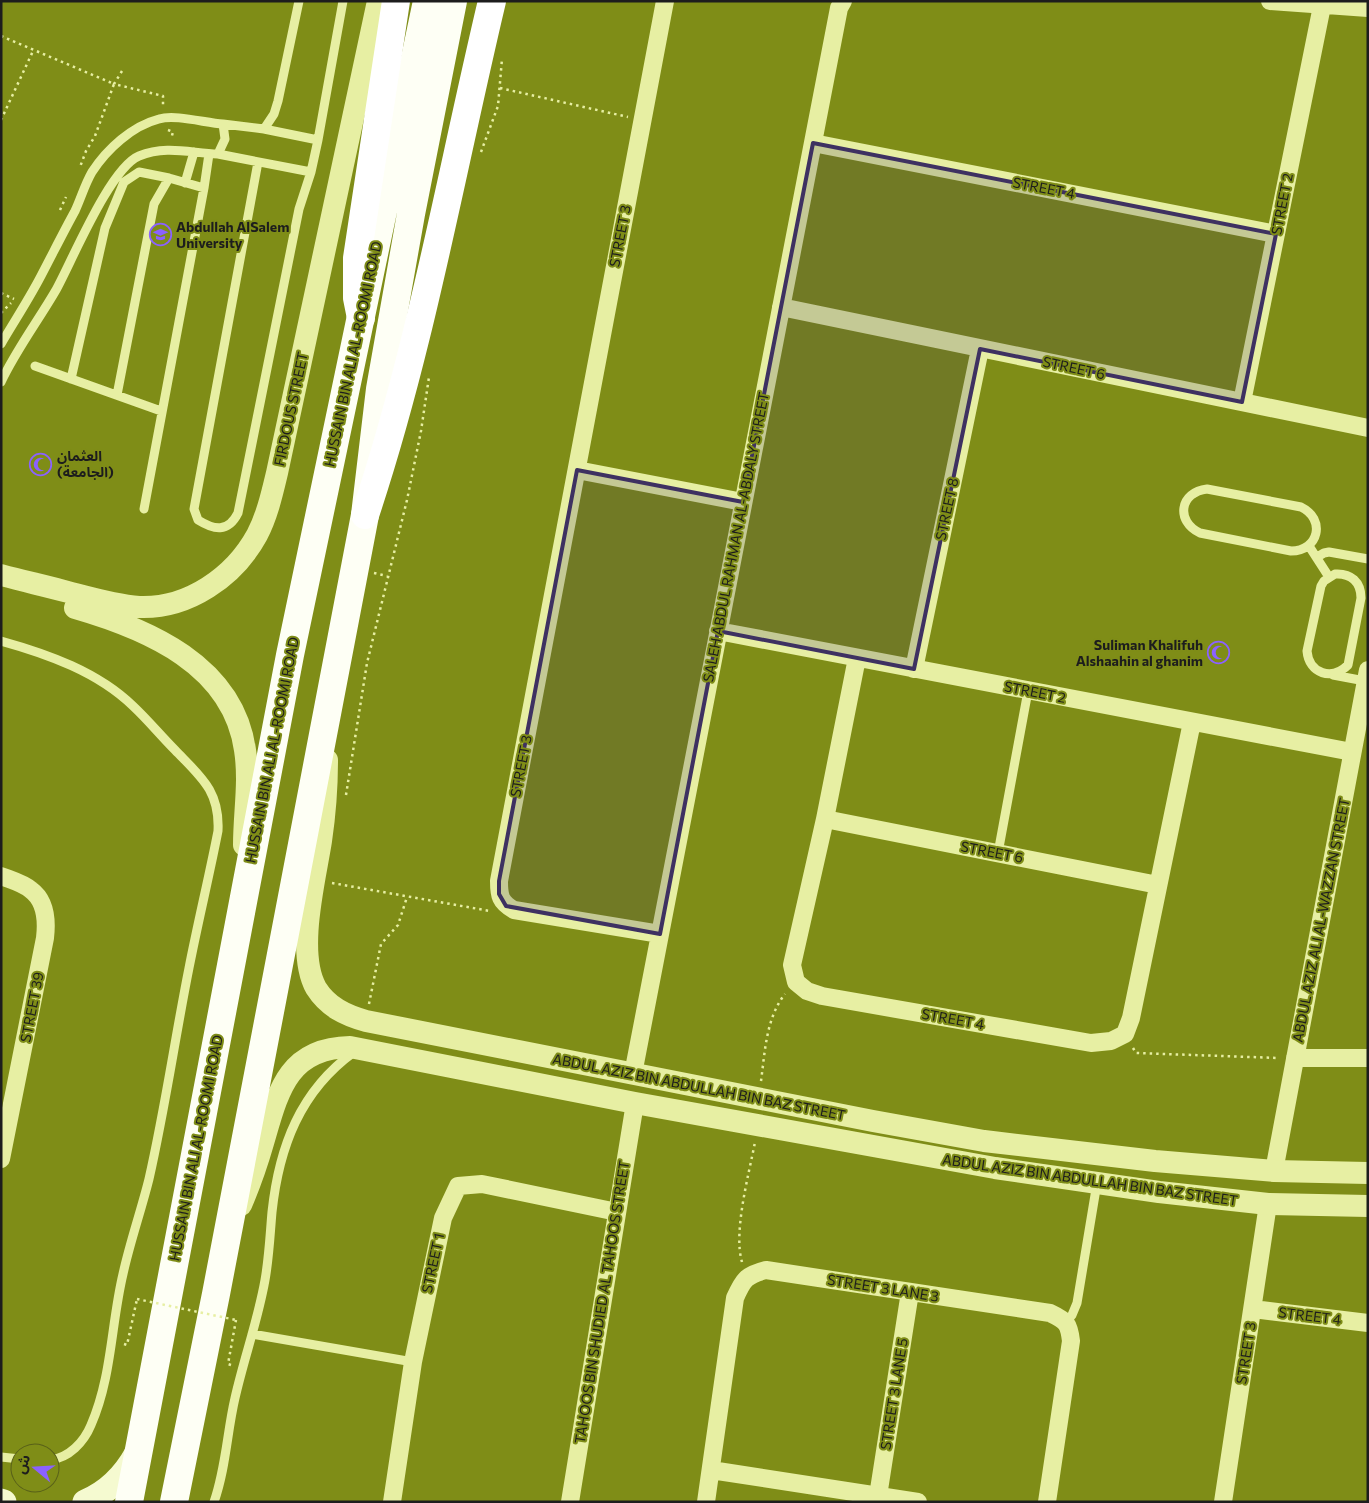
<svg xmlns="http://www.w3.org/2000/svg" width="1369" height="1503" viewBox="0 0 1369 1503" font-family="Commissioner,'Noto Sans Arabic',sans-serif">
  <rect width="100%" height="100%" fill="#7f8d17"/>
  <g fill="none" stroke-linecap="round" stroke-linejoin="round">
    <path stroke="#e7efa3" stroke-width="2.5" stroke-dasharray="2.5 4" stroke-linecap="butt" d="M1 36 114 84 95 136 86 151 80 167
      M122 71 114 84 163 96V107
      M500 88 628 117
      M1 120 33 51
      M168 130 173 132 171 139
      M481 152 498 106 502 59
      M60 210 66 197
      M1 293 14 299
      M1 313 11 303
      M374 573 387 576
      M346 795 367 663 407 500 421 431 429 377
      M332 883 490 911
      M369 1004 381 944 398 925 407 897
      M1133 1048 1136 1053 1279 1058
      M761 1081C765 1052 766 1018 785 994
      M742 1262C733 1232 749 1174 755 1142
      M124 1344 127 1345 137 1299
      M231 1365 228 1364 236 1320"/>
    <path stroke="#e7efa3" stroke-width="9" d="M223 124 264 129 318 140
      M264 129 274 114 278 101 299 1
      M218 154 311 172
      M258 162 194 509 198 520C214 530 228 533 238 513L299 209 311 172 318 140 343 1
      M185 183 194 152
      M1 344C15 320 31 296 43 272 54 251 64 231 75 211 81 198 85 184 92 172 107 149 132 126 159 119 175 114 206 123 223 124L225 139 218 154C190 153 166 145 139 156 110 168 72 261 56 290 38 321 16 350 1 382
      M35 366 161 411
      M71 379 105 228 124 182 139 172 169 178 204 188
      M117 395 154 204 169 178
      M1207 489 1301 507C1326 519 1319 551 1291 551L1200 533C1175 521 1180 492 1207 489Z
      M144 509 204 188 209 154
      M1309 546 1329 577
      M1317 557 1324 553 1329 552 1368 559
      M1335 574C1351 573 1361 582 1361 598L1348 665C1332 681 1309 674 1307 651L1321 586 1324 581Z
      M1 641C48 654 98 672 133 706 148 720 161 736 175 750 201 777 220 791 218 831 209 877 198 922 189 968 175 1038 165 1109 149 1179 141 1211 130 1242 123 1274 111 1324 112 1377 91 1425 84 1442 69 1458 50 1460
      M1333 675 1365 681
      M998 853 1028 691
      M1066 1322 1072 1315 1077 1303 1097 1183
      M252 1334 413 1362
      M1 1457 20 1459
      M214 1502C226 1468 227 1432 235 1398 244 1358 258 1320 265 1280 269 1258 270 1235 272 1212 279 1147 300 1091 354 1052"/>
    <path stroke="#e7efa3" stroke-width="18" d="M1270 1 1368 8
      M813 143 1276 234
      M781 307 1368 428
      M1242 402 1322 6
      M577 470 743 502
      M718 631 1352 752
      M857 658 825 819 792 965 796 982 807 991 822 996 1091 1043 1111 1041 1125 1034 1131 1018 1192 722
      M914 669 980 349
      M825 819 1158 885
      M1 876C11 880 23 883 31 890 46 901 47 921 45 938L1 1159
      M660 934 514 910C500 902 499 896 499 881L665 1
      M1295 1058H1368
      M633 1074 839 8 843 1
      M1274 1171 1368 670
      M1253 1309 1368 1323
      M711 1470 918 1502
      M878 1496 910 1292
      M392 1502 413 1362 443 1218 458 1186 482 1184 617 1212
      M570 1502 635 1103
      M706 1502 735 1298C743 1280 746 1275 766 1270L1050 1313C1067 1321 1069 1324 1071 1341L1047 1502
      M1223 1502 1268 1204"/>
    <path stroke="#e7efa3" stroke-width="22" d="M1 575C23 581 46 586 68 592 91 598 115 605 139 607 188 609 234 577 257 535 267 516 272 494 277 473L378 1
      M75 608C148 629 233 665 245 750 250 782 244 813 244 845
      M327 760C327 787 325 814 321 841 315 880 296 952 316 988 328 1007 345 1015 366 1021L873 1121 984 1141 1155 1161 1274 1171 1368 1173
      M241 1205C250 1184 257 1164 263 1143 278 1092 287 1048 350 1047L635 1103 995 1168 1159 1192 1268 1204 1368 1206"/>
    <path stroke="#f5fad0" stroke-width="25" d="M1 1501 4 1502
      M85 1502C109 1492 125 1475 137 1453"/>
    <path stroke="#fefff5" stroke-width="28" d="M129 1502 290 655 427 1
      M174 1502 216 1294 365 515 380 389 411 214 453 1"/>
    <path stroke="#fff" stroke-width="28" d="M361 318 357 298V258L396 1
      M365 515C421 347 451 173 492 1"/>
    <path stroke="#e7efa3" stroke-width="2.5" stroke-dasharray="2.5 4" stroke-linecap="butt" d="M137 1299 236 1320"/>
  </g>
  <path fill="#3e3161" fill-opacity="0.2" stroke="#3e3161" stroke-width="4" stroke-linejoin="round" d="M813 143 1276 234 1242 402 980 349 914 669 718 631 660 934 506 906 499 894V881L577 470 743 502Z"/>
  <defs>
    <symbol id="university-ring" viewBox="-11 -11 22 22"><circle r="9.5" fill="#7f8d17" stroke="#8b61ff" stroke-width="1.5"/><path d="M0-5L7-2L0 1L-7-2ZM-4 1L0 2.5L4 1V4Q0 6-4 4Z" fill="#8b61ff"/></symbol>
    <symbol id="mosque-ring" viewBox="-11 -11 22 22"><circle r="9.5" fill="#7f8d17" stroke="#8b61ff" stroke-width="1.5"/><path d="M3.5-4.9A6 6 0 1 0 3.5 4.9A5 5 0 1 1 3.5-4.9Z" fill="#8b61ff"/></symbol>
  </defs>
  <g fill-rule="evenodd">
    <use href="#university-ring" x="148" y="222" width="25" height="25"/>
    <use href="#mosque-ring" x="28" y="452" width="25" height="25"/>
    <use href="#mosque-ring" x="1206" y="640" width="25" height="25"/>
  </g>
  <g text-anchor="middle" stroke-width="4" stroke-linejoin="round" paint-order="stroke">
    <g font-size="14" fill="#1d1d1d" stroke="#7f8d17">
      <text transform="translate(1044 188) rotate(11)" y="5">STREET 4</text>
      <text transform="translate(1282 204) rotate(-79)" y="5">STREET 2</text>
      <text transform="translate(620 236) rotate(-79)" y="5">STREET 3</text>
      <text transform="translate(353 354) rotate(-78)" y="5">HUSSAIN BIN ALI AL-ROOMI ROAD</text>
      <text transform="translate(1074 368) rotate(12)" y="5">STREET 6</text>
      <text transform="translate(291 409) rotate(-78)" y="5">FIRDOUS STREET</text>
      <text transform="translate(947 509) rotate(-78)" y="5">STREET 8</text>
      <text transform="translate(736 537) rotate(-79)" y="5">SALEH ABDUL RAHMAN AL-ABDALY STREET</text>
      <text transform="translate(1035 692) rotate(11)" y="5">STREET 2</text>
      <text transform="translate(272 750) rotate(-79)" y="5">HUSSAIN BIN ALI AL-ROOMI ROAD</text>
      <text transform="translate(521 766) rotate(-79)" y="5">STREET 3</text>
      <text transform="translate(992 852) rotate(11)" y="5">STREET 6</text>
      <text transform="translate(1321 920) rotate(-79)" y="5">ABDUL AZIZ ALI AL-WAZZAN STREET</text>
      <text transform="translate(32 1007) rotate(-79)" y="5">STREET 39</text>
      <text transform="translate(953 1019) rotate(10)" y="5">STREET 4</text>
      <text transform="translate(699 1087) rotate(11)" y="5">ABDUL AZIZ BIN ABDULLAH BIN BAZ STREET</text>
      <text transform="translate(196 1148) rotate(-79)" y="5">HUSSAIN BIN ALI AL-ROOMI ROAD</text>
      <text transform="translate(1090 1180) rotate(8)" y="5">ABDUL AZIZ BIN ABDULLAH BIN BAZ STREET</text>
      <text transform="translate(433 1263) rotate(-78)" y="5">STREET 1</text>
      <text transform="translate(883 1288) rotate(9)" y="5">STREET 3 LANE 3</text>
      <text transform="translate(602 1302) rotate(-81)" y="5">TAHOOS BIN SHUDIED AL TAHOOS STREET</text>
      <text transform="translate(1310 1316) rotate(7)" y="5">STREET 4</text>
      <text transform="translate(1246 1353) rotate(-81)" y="5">STREET 3</text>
      <text transform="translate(894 1394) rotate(-81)" y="5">STREET 3 LANE 5</text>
    </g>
    <g font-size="14" font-weight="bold" fill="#1d1d1d" stroke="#7f8d17" text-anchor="start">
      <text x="176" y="232">Abdullah AlSalem<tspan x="176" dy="16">University</tspan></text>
      <text x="57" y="461">العثمان<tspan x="57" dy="16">(الجامعة)</tspan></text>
      <text x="1203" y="650" text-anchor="end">Suliman Khalifuh<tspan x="1203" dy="16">Alshaahin al ghanim</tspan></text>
    </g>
  </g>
  <rect width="1369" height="1503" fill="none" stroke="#1d1d1d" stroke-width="5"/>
  <g transform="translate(35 1468) rotate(288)"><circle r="24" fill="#7f8d17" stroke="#586019"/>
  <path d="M0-4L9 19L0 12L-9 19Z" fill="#8b61ff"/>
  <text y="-8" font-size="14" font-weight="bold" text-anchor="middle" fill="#1d1d1d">ش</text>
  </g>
</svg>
